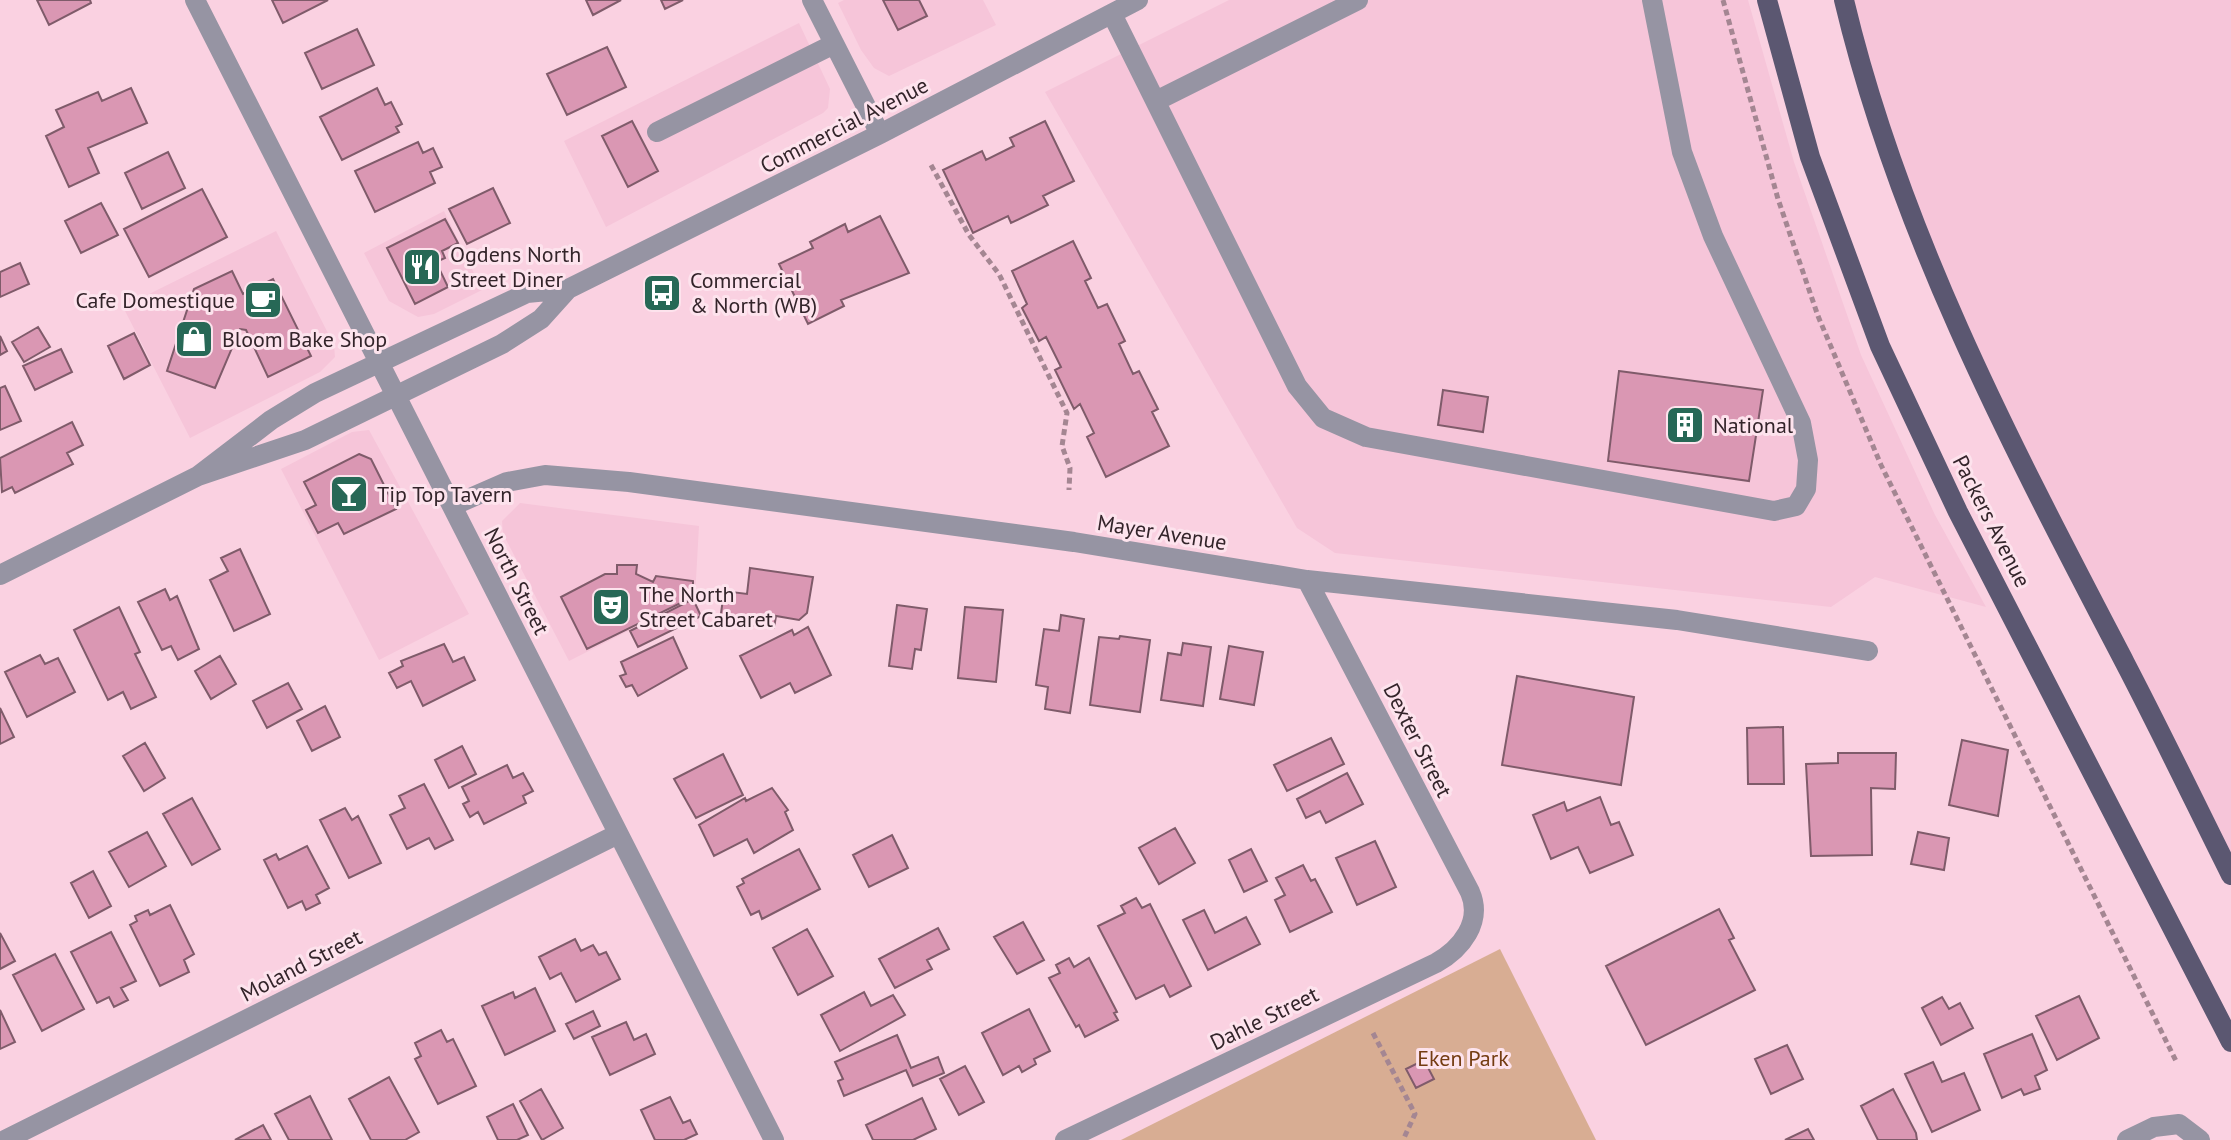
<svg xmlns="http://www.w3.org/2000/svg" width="2231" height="1140" viewBox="0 0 2231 1140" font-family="'PT Sans',sans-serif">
  <rect width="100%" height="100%" fill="#fad1e1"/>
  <path fill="#f6c5d9" d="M844 0H983L996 25 889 76 874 68 861 50 838 3Z
    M1229 0H1748L1794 162 1861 355 1935 515 1986 607 1875 577 1831 607 1335 553 1297 528 1045 92Z
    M1844 0H2231V875L1961 338Z
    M799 23 830 89 828 108 823 113 606 227 564 141Z
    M444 211 482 290 434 314 418 317 389 301 364 253Z
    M276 231 334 345 335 357 320 372 190 438 123 307Z
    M369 430 469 614 379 660 281 469 352 432Z
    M520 503 699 526 695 597 569 661 503 534 502 521Z"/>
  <path fill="#d8ad93" d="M1500 949 1596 1140H1121Z"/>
  <path fill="#da97b3" stroke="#7f5b6a" stroke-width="2" d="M37 0H90L91 3 49 25Z
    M272 0H328L283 23Z
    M586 0H621L593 15Z
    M661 0H683L665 9Z
    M883 0H919L927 16 898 30Z
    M357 29 374 65 322 89 305 53Z
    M607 47 626 87 567 115 547 74Z
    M131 88 147 123 88 148 99 173 69 187 46 136 64 127 56 110 98 92 102 101Z
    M377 88 385 105 391 102 402 124 396 127 399 132 342 160 320 117Z
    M632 121 658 171 628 187 602 136Z
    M1045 121 1074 181 1043 196 1048 205 1011 223 1008 216 973 233 943 170 982 151 986 160 1014 146 1010 138Z
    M418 142 423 153 433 148 442 167 430 172 435 183 375 212 355 171Z
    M168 152 185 188 142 209 125 173Z
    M493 188 510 223 467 244 449 209Z
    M202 189 227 237 149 277 124 229Z
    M101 203 118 235 81 253 65 221Z
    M880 216 909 273 841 300 844 306 808 324 779 264 813 248 810 242 845 224 848 232Z
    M445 219 458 243 442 251 445 258 436 262 448 287 415 304 387 248Z
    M1073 241 1091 278 1085 281 1098 308 1107 304 1125 341 1119 344 1133 374 1139 371 1158 409 1152 412 1169 446 1106 477 1087 437 1094 433 1080 404 1074 409 1055 370 1061 367 1046 337 1039 341 1022 308 1027 304 1012 271Z
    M20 263 29 284 0 297V272Z
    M232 271 243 294 273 279 311 356 268 377 246 330 240 329 215 388 167 371 194 289Z
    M38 327 50 347 24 362 12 342Z
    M134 333 150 365 124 379 108 346Z
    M0 336 7 351 0 355Z
    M61 349 72 372 35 390 23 366Z
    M1619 371 1763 390 1749 481 1608 461Z
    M5 386 21 421 0 430V388Z
    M1443 390 1488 397 1483 432 1438 425Z
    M72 422 83 445 67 453 73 464 15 493 12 487 2 492 0 458Z
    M359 454 371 459 396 509 344 534 338 523 318 533 306 510 316 505 304 482Z
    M240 549 270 614 234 631 210 580 228 571 221 558Z
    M617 565H637L636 574 653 582 656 576 693 581V597L587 649 561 597 605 574H617Z
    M750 568 813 577 807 613 799 620 776 616 774 628 720 621 724 591 747 594Z
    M165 589 170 600 177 596 199 649 178 660 171 646 162 650 138 602Z
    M693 599 701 616 638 647 630 631Z
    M897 605 927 609 921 650 915 649 912 669 889 666Z
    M119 607 140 652 135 654 156 697 131 709 123 692 108 700 74 630Z
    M965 607 1003 610 996 682 958 678Z
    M1061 615 1084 619 1070 713 1045 709 1048 687 1036 685 1044 629 1059 631Z
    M808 627 831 675 795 693 790 683 761 698 740 656 792 630 794 635Z
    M1120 636 1150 640 1140 712 1090 705 1099 637 1119 639Z
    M673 637 687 668 638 696 632 685 626 687 620 676 626 674 621 662Z
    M1183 643 1211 647 1203 706 1161 700 1168 653 1181 655Z
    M444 644 453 662 464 657 475 680 423 706 411 681 397 688 389 673 403 666 401 661Z
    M1229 646 1263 652 1254 705 1220 699Z
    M40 655 45 664 58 658 75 692 27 717 5 672Z
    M220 656 236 684 211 699 195 671Z
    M1517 676 1634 697 1621 785 1502 765Z
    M288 683 302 709 267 728 253 701Z
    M325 706 340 737 312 751 297 721Z
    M0 708 14 737 0 744Z
    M1783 727 1784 784H1748L1747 728Z
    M1331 738 1344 764 1287 791 1274 765Z
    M1962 740 2008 750 1998 816 1949 805Z
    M145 743 165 778 144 791 123 756Z
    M462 746 476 774 449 788 435 760Z
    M1838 753H1896L1895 789 1871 788 1872 855 1811 856 1806 764 1838 763Z
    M723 754 743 795 696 818 674 779Z
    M507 765 513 778 523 773 533 791 523 796 526 803 484 824 478 812 470 817 463 804 469 801 462 787Z
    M1347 773 1363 804 1326 823 1320 811 1306 818 1297 799Z
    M424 784 453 840 435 849 429 838 407 849 390 815 405 808 399 796Z
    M772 788 788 810 785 812 793 830 754 853 747 839 714 856 699 825 745 798 746 801Z
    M1600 797 1611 825 1619 822 1633 855 1590 873 1578 847 1551 859 1533 815 1564 802 1567 811Z
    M192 798 220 849 192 865 163 814Z
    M345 808 352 820 358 816 381 863 349 878 320 820Z
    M1175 828 1195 863 1159 884 1139 848Z
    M147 832 166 866 129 887 109 852Z
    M1918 832 1949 838 1944 870 1911 864Z
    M892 835 908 868 869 887 853 855Z
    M1375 841 1396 887 1357 905 1336 858Z
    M307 846 329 888 316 895 320 903 306 910 302 901 288 908 264 860 276 854 279 860Z
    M799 849 820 889 762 919 759 911 751 915 737 887 744 883 742 879Z
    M1251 849 1267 881 1244 892 1229 860Z
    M1303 865 1311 881 1315 879 1332 912 1290 932 1275 900 1285 895 1276 878Z
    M93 871 111 906 89 918 71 883Z
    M1136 898 1142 908 1150 904 1191 986 1170 997 1164 985 1136 999 1098 926 1125 913 1121 906Z
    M170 905 194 954 184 960 189 972 160 986 130 925 137 921 135 916 148 910 150 915Z
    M1719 909 1734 938 1729 940 1755 990 1646 1045 1606 966Z
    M1204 910 1215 933 1246 917 1260 944 1208 970 1183 920Z
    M1023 922 1044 960 1017 974 994 937Z
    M938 928 949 949 927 960 932 969 895 988 879 959Z
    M807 929 833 976 798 995 773 948Z
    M111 932 136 981 121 988 128 1000 114 1007 109 997 97 1003 71 952Z
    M0 933 15 961 0 969Z
    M575 939 581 951 593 945 599 955 606 952 620 979 576 1002 561 973 550 979 539 957Z
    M55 954 84 1009 42 1031 13 975Z
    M1069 958 1074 967 1089 958 1117 1012 1114 1013 1118 1020 1085 1037 1079 1025 1076 1027 1049 978 1060 973 1056 965Z
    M535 988 555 1031 505 1055 482 1006 513 992 515 998Z
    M864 992 871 1006 893 995 905 1015 840 1051 821 1015Z
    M2079 996 2099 1038 2057 1060 2036 1016Z
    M1942 997 1949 1009 1960 1003 1973 1028 1941 1045 1922 1008Z
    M1029 1009 1050 1051 1034 1059 1036 1064 1022 1072 1019 1066 1003 1075 982 1033Z
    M0 1010 15 1042 0 1049Z
    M593 1011 600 1026 574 1039 566 1024Z
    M626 1022 634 1040 646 1034 655 1054 610 1075 592 1037Z
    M441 1030 447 1042 453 1039 476 1086 438 1104 415 1059 421 1056 415 1043Z
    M2032 1034 2047 1070 2035 1076 2040 1089 2024 1095 2021 1089 2002 1098 1984 1054Z
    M897 1035 911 1068 938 1057 944 1073 913 1086 906 1070 844 1096 838 1081 843 1079 835 1062Z
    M1787 1045 1803 1079 1771 1094 1755 1059Z
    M1424 1060 1434 1079 1416 1088 1406 1069Z
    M1933 1062 1942 1082 1964 1073 1980 1110 1932 1132 1905 1074Z
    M965 1066 984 1102 959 1115 940 1079Z
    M389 1077 419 1132 405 1140H371L349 1099Z
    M541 1089 563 1128 542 1140 520 1101Z
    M1893 1089 1916 1133 1917 1140H1878L1861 1106Z
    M310 1096 332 1140H289L275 1114Z
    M670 1097 683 1123 690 1120 697 1134 684 1140H655L641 1110Z
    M922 1098 936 1129 913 1140H873L866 1125Z
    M513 1104 528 1135 517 1140H498L487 1117Z
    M263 1125 271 1140H235Z
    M1808 1129 1814 1140H1785Z"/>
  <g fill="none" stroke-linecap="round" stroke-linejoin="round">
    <path stroke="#a48692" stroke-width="5" stroke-dasharray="6 4" stroke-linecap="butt" d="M1723 0 1778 199 1818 316 1881 465 2176 1061
      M931 165 969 235 999 274 1067 413 1062 446 1070 468 1069 490
      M1373 1033 1415 1114 1403 1140"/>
    <path stroke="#9694a3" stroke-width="20" d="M195 0 774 1140
      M812 0 880 134
      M1112 14 1297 386 1323 418 1366 437 1774 511 1796 506 1806 489 1808 460 1801 423 1713 236 1682 152 1652 0
      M1156 101 1358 0
      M657 132 834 44
      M198 476 305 440 502 344 541 319 568 289 880 134 1138 0
      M452 506 507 482 545 475 629 482 1074 542 1307 580 1677 620 1868 651
      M0 575 198 476 271 420 315 393 527 293 568 289
      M5 1140 618 834
      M1065 1140 1436 963C1461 949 1483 922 1470 892L1307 580
      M2127 1140 2154 1127 2179 1124 2200 1140"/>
    <path stroke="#5b5771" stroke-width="20" d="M1767 0 1810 157 1880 346 1958 512 2231 1042
      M1844 0C1900 236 2014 450 2125 663 2162 734 2196 805 2231 875"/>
  </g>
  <defs>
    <symbol id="restaurant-square" viewBox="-11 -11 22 22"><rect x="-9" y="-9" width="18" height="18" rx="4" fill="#276856" stroke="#fde3ed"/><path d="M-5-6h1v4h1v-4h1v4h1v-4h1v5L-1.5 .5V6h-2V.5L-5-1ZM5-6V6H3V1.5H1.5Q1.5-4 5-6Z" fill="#fff"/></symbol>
    <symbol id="bus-square" viewBox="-11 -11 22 22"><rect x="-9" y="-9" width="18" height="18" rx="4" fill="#276856" stroke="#fde3ed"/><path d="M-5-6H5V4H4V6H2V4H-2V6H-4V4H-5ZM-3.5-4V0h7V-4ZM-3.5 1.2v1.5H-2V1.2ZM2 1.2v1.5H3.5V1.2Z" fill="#fff"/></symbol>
    <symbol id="cafe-square" viewBox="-11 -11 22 22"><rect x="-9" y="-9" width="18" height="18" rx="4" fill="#276856" stroke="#fde3ed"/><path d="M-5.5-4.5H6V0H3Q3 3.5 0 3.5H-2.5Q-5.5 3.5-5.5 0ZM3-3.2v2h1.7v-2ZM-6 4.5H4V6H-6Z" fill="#fff"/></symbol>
    <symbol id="shop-square" viewBox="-11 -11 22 22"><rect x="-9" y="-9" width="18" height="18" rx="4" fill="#276856" stroke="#fde3ed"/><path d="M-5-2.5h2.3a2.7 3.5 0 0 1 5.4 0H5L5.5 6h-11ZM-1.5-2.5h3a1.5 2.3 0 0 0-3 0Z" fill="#fff"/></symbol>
    <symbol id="building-square" viewBox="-11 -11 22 22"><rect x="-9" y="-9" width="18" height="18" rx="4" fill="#276856" stroke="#fde3ed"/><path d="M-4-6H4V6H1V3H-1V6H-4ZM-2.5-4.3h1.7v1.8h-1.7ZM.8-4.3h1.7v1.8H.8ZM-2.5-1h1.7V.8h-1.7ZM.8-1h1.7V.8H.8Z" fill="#fff"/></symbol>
    <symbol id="bar-square" viewBox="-11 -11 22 22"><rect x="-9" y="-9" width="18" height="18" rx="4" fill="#276856" stroke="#fde3ed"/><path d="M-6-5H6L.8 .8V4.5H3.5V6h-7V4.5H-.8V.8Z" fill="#fff"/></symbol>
    <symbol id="theatre-square" viewBox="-11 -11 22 22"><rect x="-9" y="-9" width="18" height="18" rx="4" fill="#276856" stroke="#fde3ed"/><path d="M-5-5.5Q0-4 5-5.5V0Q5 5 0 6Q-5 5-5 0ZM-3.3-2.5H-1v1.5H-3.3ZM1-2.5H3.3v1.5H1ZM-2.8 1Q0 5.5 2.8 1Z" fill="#fff"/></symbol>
  </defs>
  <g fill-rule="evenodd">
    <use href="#restaurant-square" x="400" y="245" width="44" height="44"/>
    <use href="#bus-square" x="640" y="271" width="44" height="44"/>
    <use href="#cafe-square" x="241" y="278" width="44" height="44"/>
    <use href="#shop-square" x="172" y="317" width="44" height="44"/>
    <use href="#building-square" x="1663" y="403" width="44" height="44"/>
    <use href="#bar-square" x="327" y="472" width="44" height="44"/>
    <use href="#theatre-square" x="589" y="585" width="44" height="44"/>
  </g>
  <g text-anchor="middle" stroke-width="6" stroke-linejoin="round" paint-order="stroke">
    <g font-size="22" fill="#33242a" stroke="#fde3ed">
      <text transform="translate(844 125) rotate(-27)" y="8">Commercial Avenue</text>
      <text transform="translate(1992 521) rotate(63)" y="8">Packers Avenue</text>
      <text transform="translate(1162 532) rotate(9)" y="8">Mayer Avenue</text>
      <text transform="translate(517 581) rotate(63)" y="8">North Street</text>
      <text transform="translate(1418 740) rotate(63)" y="8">Dexter Street</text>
      <text transform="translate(301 965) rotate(-27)" y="8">Moland Street</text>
      <text transform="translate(1264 1018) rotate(-26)" y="8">Dahle Street</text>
    </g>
    <g font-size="22" fill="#33242a" stroke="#fde3ed" text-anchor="start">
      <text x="450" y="262">Ogdens North<tspan x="450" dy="25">Street Diner</tspan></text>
      <text x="690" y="288">Commercial<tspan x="690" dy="25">&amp; North (WB)</tspan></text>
      <text x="235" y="308" text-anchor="end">Cafe Domestique</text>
      <text x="222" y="347">Bloom Bake Shop</text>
      <text x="1713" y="433">National</text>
      <text x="377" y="502">Tip Top Tavern</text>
      <text x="639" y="602">The North<tspan x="639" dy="25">Street Cabaret</tspan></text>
    </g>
    <g font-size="22" fill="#743c12" stroke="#fde3ed">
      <text x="1463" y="1066">Eken Park</text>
    </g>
  </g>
</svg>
